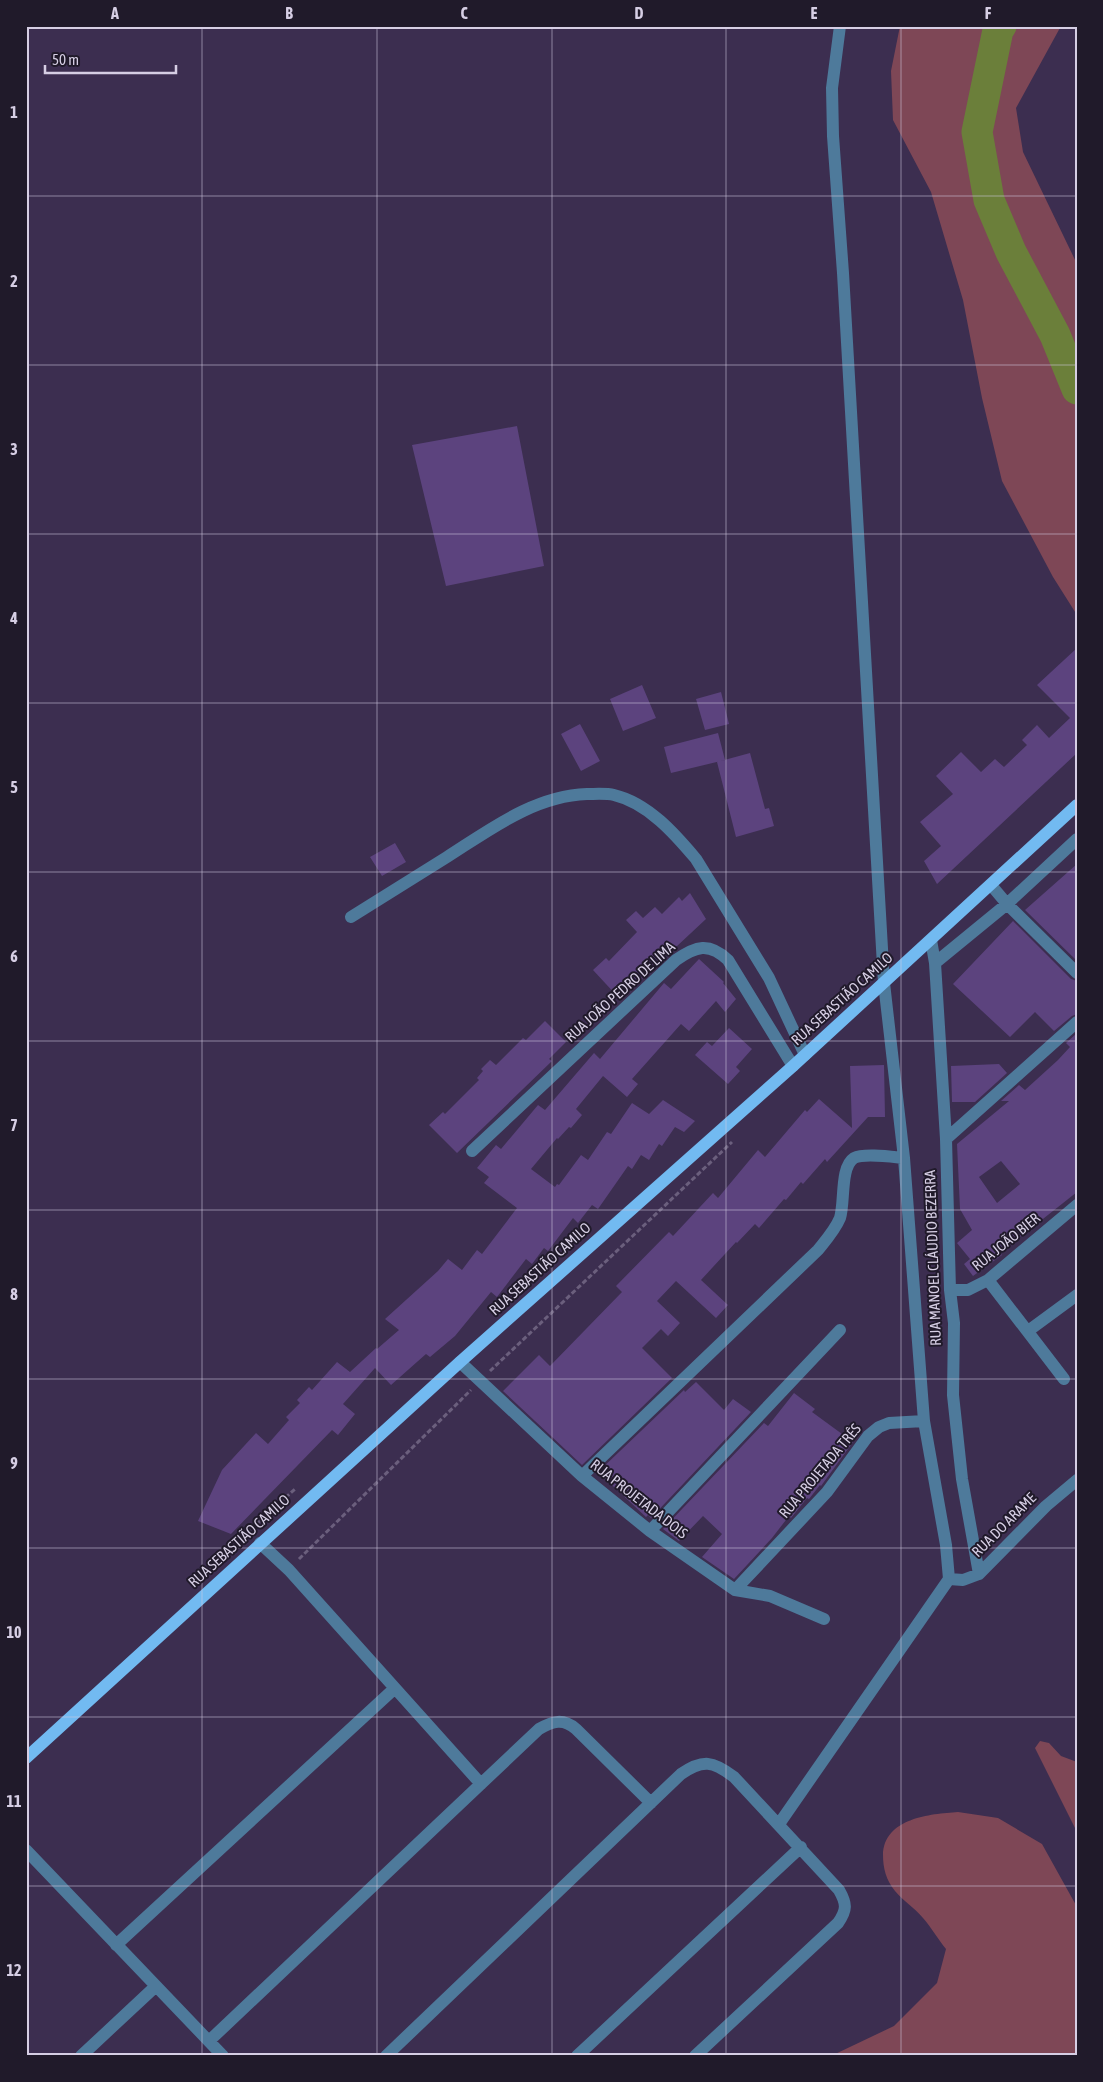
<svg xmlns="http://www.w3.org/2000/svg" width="1103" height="2082" viewBox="0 0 1103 2082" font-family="'Asap Condensed',sans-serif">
  <rect width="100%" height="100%" fill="#3c2e50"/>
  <path fill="#7e4756" d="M900 26H1061L1016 108 1023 152 1077 264V615L1053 577 1002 481 982 398 963 300 931 192 893 120 891 71Z
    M1040 1741 1049 1743 1061 1756 1077 1762V1832L1035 1748Z
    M958 1812 998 1818 1042 1844 1077 1907V2056H831L894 2026 937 1983 946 1949C938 1939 931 1927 923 1918 915 1908 903 1901 895 1891 886 1880 883 1868 883 1855 884 1818 930 1814 958 1812Z"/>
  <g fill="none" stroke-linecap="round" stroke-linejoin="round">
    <path stroke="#6b7f3a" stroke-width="31" d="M1001 26 998 30 977 132 989 200 1011 252 1055 335 1077 389"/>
  </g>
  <path fill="#5c437e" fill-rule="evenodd" d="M517 426 544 566 446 586 412 445Z
    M1077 648V753L937 884 924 861 941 846 920 822 953 794 936 776 961 752 981 772 995 759 1004 767 1027 745 1022 740 1037 725 1049 738 1070 718 1037 685Z
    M642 685 656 718 623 731 610 699Z
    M721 692 729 724 705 730 696 699Z
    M580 724 600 761 581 771 561 734Z
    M718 733 725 760 671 773 664 747Z
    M750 753 765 809 769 808 774 826 736 837 717 762Z
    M395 843 406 862 382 876 370 857Z
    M1077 864V961L1025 910Z
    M690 893 706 919 676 947 674 946 651 971 625 994 623 992 618 997 593 970 606 958 609 961 637 932 626 920 636 911 643 918 655 907 662 914 679 897 682 901Z
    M1013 921 1071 979 1077 981V1014L1072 1016 1054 1031 1035 1012 1010 1037 953 984Z
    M699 959 724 982 723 983 736 999 725 1012 716 1001 689 1031 681 1024 632 1079 638 1084 627 1097 603 1076 576 1109 582 1115 571 1128 569 1127 558 1139 557 1138 531 1169 555 1187 557 1184 559 1185 581 1155 588 1160 607 1132 611 1134 632 1103 649 1114 663 1100 695 1121 684 1132 675 1127 662 1146 659 1144 649 1160 641 1155 632 1169 628 1166 598 1209 592 1205 578 1223 573 1218 548 1251 544 1248 532 1264 526 1259 497 1297 491 1292 455 1336 430 1357 426 1354 391 1385 375 1368 343 1404 355 1414 338 1435 332 1430 231 1534 198 1521 222 1470 256 1433 268 1444 289 1420 286 1417 300 1403 297 1400 309 1387 312 1390 337 1362 350 1372 376 1348 377 1349 399 1330 385 1319 438 1271 448 1259 462 1270 477 1250 482 1254 517 1208 484 1183 489 1177 477 1168 496 1145 501 1149 538 1105 545 1110 594 1053 600 1059 664 983 671 989Z
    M545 1021 566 1042 549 1059 552 1061 457 1153 429 1125 443 1112 445 1114 479 1080 477 1078 483 1071 481 1069 490 1060 496 1065 523 1038 526 1040Z
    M729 1028 752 1049 736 1067 740 1071 728 1084 695 1055 707 1042 712 1046Z
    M1077 1033V1192L1000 1253 1002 1255 973 1276 964 1264 970 1259 957 1243 972 1230 960 1209 957 1144 1009 1101H1001L1019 1085 1025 1090 1058 1060 1070 1047 1066 1043ZM1001 1161 1020 1184 997 1203 979 1177Z
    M999 1064 1007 1073 975 1102H952L951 1066Z
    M884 1065 885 1117H868L827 1162 825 1159 803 1184 801 1182 786 1200 784 1199 759 1228 755 1224 737 1243 736 1242 701 1280 728 1305 716 1318 676 1281 657 1301 680 1323 668 1336 661 1329 642 1348 672 1378 582 1465 503 1391 539 1355 550 1366 622 1292 616 1286 669 1232 673 1236 713 1193 718 1198 758 1150 765 1157 805 1110 807 1112 819 1099 852 1128 850 1066Z
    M696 1382 724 1410 733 1399 751 1412 651 1518 648 1515 646 1517 598 1472 684 1390 685 1392Z
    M794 1393 815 1409 812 1412 853 1442 821 1486 820 1485 809 1499 807 1498 791 1518 789 1516 772 1538 734 1579 702 1557 722 1534 703 1516 679 1541 663 1529 764 1423 768 1426Z"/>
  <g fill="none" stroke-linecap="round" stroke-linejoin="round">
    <path stroke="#6b5f7d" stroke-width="3" stroke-dasharray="5 2.5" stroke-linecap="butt" d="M490 1371 732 1142
      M241 1538 295 1489
      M299 1559 471 1390"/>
    <path stroke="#4e7a9b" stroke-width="12" d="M991 885 1007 904 1077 973
      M351 917C383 897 415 877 447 857 491 829 534 796 587 794 595 794 606 793 614 795 648 803 675 834 696 859L769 978 805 1055
      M931 940 935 963 946 1139 950 1290 954 1323 953 1395 962 1479 979 1574
      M935 963 1007 904 1077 839
      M946 1139 1077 1022
      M472 1151 676 960C696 946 709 942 728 960L793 1066
      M988 1280 1064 1379
      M950 1290H968L988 1280 1077 1205
      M1028 1331 1077 1295
      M460 1362 582 1476 650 1531 735 1590 770 1596 824 1619
      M582 1476 818 1250C826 1240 835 1230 840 1218 845 1202 840 1167 854 1158 864 1153 893 1157 904 1158
      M650 1531 840 1330
      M260 1543 289 1570 481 1784
      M949 1579 963 1580 979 1574 1046 1506 1077 1480
      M735 1590 827 1492 868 1436 879 1427 889 1423 924 1421
      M779 1824 949 1579 946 1545 924 1421 904 1158 884 983 843 273 833 136 832 88 840 26
      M26 1850 223 2056
      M116 1945 394 1689
      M209 2041 539 1729C553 1721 563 1718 576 1729L651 1803
      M81 2056 156 1986
      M386 2056 681 1774C703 1759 713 1761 734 1777L839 1890C847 1904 847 1910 838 1923L695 2056
      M577 2056 801 1847"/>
    <path stroke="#72baf1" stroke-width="12" d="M26 1758 460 1362 793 1066 1077 805"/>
  </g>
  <path fill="none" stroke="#d6cee4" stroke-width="1" stroke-opacity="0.55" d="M202 26V2056M377 26V2056M552 26V2056M726 26V2056M901 26V2056M26 196H1077M26 365H1077M26 534H1077M26 703H1077M26 872H1077M26 1041H1077M26 1210H1077M26 1379H1077M26 1548H1077M26 1717H1077M26 1886H1077"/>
  <g text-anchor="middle" stroke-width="4" stroke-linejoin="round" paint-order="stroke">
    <g font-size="15" fill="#d6cee4" stroke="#201a2a">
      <text transform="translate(620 992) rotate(-42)" y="5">RUA JOÃO PEDRO DE LIMA</text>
      <text transform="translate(842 999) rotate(-42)" y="5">RUA SEBASTIÃO CAMILO</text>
      <text transform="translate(1006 1242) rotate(-39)" y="5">RUA JOÃO BIER</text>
      <text transform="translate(933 1258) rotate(-92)" y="5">RUA MANOEL CLÁUDIO BEZERRA</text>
      <text transform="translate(540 1269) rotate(-42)" y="5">RUA SEBASTIÃO CAMILO</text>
      <text transform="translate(820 1471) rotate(-50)" y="5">RUA PROJETADA TRÊS</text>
      <text transform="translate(639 1499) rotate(38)" y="5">RUA PROJETADA DOIS</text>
      <text transform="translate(1004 1525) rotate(-45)" y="5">RUA DO ARAME</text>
      <text transform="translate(239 1541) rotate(-42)" y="5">RUA SEBASTIÃO CAMILO</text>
    </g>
  </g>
  <rect width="1103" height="2082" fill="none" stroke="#201a2a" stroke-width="55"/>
  <path d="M45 65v8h131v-8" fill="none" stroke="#d6cee4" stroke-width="2.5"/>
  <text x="52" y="65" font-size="15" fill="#d6cee4" stroke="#201a2a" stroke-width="4" paint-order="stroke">50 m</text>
  <rect x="28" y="28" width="1048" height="2026" fill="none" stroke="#d6cee4" stroke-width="2"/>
  <g font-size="16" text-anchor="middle" font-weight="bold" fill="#d6cee4">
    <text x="115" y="19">A</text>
    <text x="289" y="19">B</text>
    <text x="464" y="19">C</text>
    <text x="639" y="19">D</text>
    <text x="814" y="19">E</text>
    <text x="988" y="19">F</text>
    <text x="14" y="118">1</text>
    <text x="14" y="287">2</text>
    <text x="14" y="455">3</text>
    <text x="14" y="624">4</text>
    <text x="14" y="793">5</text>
    <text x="14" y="962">6</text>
    <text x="14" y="1131">7</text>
    <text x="14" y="1300">8</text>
    <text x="14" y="1469">9</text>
    <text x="14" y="1638">10</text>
    <text x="14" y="1807">11</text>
    <text x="14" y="1976">12</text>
  </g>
</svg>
